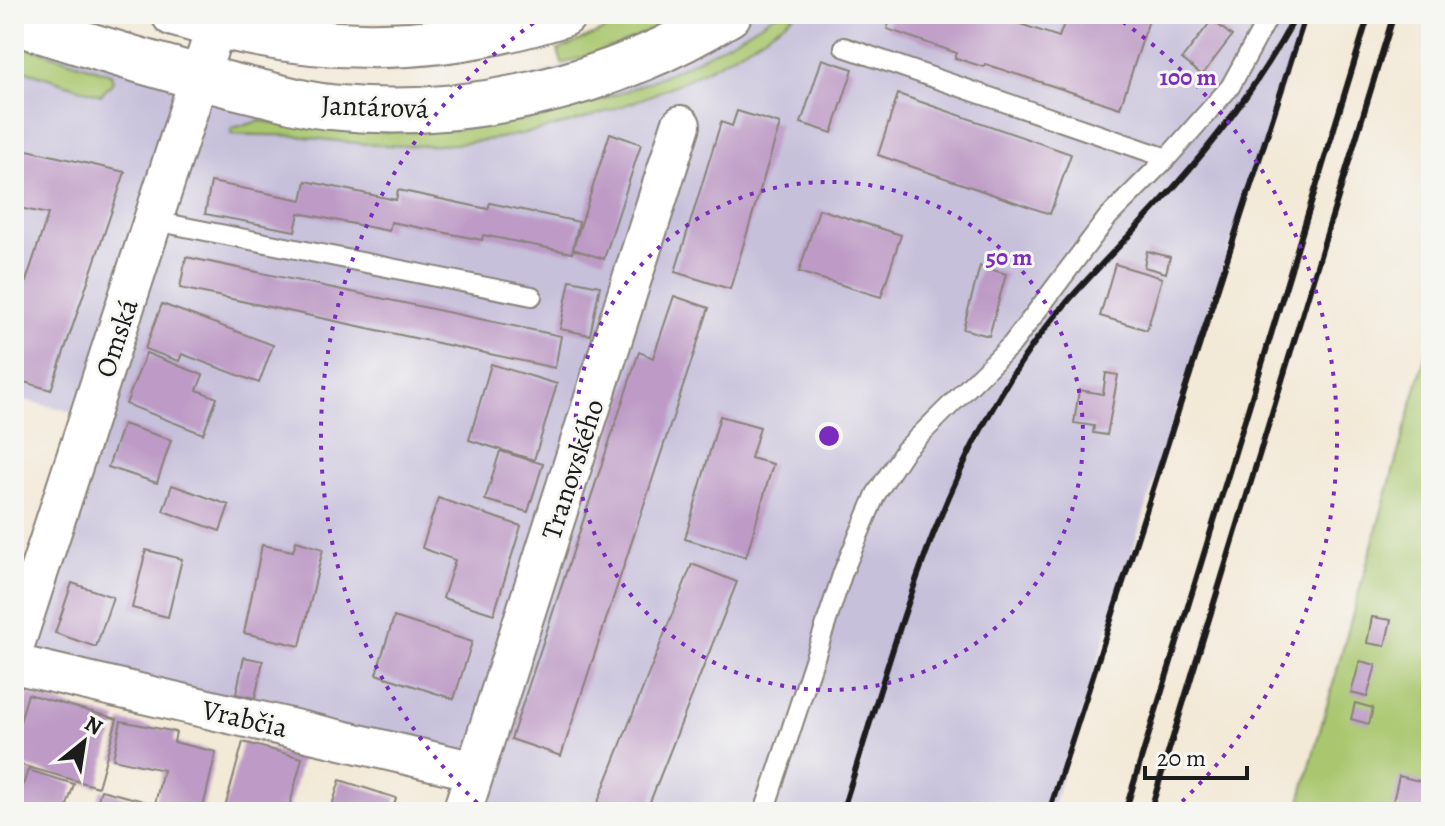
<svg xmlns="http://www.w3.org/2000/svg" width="1445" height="826" viewBox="0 0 1445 826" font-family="Alegreya,serif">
  <rect width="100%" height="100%" fill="#f6f6f2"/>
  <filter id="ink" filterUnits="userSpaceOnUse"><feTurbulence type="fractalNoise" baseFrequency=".0125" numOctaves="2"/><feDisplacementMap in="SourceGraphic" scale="16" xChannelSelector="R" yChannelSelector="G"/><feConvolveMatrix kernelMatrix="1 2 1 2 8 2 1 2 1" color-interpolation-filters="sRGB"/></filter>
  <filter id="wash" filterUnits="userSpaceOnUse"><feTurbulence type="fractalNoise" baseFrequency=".006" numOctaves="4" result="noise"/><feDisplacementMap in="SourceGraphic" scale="32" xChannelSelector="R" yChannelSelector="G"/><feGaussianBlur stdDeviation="1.8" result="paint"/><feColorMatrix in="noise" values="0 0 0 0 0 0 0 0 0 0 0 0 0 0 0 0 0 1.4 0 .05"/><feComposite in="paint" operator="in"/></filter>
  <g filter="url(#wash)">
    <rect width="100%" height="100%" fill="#f3e9d7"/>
    <path fill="#c6c0da" d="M729 14H1307L1195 350 1051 812H462L475 772 14 664 90 416 14 398V22L425 110Z"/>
    <path fill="#aac76f" stroke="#637246" stroke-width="2" d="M332 14H458L410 17Z
      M641 14H686L618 45 562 64 558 50Z
      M776 14H796C698 87 576 132 454 144 402 149 349 143 297 136 285 135 235 135 231 134L232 128 261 121C454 151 612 121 776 14Z
      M14 43 111 74 113 82 101 95 14 67Z
      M1431 336V812H1297Z"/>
    <g id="blocks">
      <path fill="#be9bc6" d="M892 14H990L1059 37 1066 18 1083 24 1086 14H1151L1120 108 985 64 984 67 955 58 957 53 887 29Z
        M1212 20 1232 36 1202 75 1182 59Z
        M822 59 853 69 832 133 801 123Z
        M898 94 1071 154 1050 214 878 155Z
        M737 111 780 124 730 289 675 272 721 122 732 126Z
        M610 133 641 144 604 259 573 249Z
        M14 147 125 172 51 390 14 379V318L48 214 14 207Z
        M306 181 396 200 398 190 488 209 490 203 579 222 572 253 483 235 482 240 391 222 389 231 299 213 295 231 205 214 211 182 302 200Z
        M819 209 901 235 881 297 799 272Z
        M1147 251 1170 257 1166 273 1144 267Z
        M186 257 561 336 555 368 180 288Z
        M1115 264 1162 278 1147 330 1100 316Z
        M980 266 1006 274 989 336 963 329Z
        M570 280 600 286 590 335 560 329Z
        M674 296 709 308 561 756 511 739 639 352 653 358Z
        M162 304 273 345 259 383 182 354 179 361 145 349Z
        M146 353 203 375 197 390 217 398 203 434 126 404Z
        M491 364 557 384 534 460 469 440Z
        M1106 373 1118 375 1107 435 1093 433 1094 426 1074 423 1079 390 1103 394Z
        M720 416 760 427 751 458 773 464 746 557 685 539Z
        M123 424 171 440 157 483 108 467Z
        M500 451 543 464 528 512 485 500Z
        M172 485 229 505 220 531 163 511Z
        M438 498 521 526 494 614 443 598 455 560 422 548Z
        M14 523 21 525 15 546H14Z
        M296 541 323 549 300 646 244 633 262 545 293 551Z
        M146 550 182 559 168 617 132 608Z
        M692 564 737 582 646 812H594Z
        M72 583 113 597 96 647 55 633Z
        M394 617 472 642 454 699 376 674Z
        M1372 617 1391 620 1385 646 1367 643Z
        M244 657 263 661 255 698 236 694Z
        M1360 661 1376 665 1367 697 1351 693Z
        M28 694 117 719 98 787 14 763V742Z
        M1355 703 1373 708 1369 724 1351 719Z
        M121 721 176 732 174 742 216 752 202 812H94L101 790 155 804 163 770 113 759Z
        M243 742 302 758 288 812 224 811Z
        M28 770 74 784 65 812H36L16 806Z
        M1399 776 1431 784V812L1392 806Z
        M340 780 396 798 392 812H330Z"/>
    </g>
  </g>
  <g filter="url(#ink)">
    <use href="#blocks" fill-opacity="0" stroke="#88827a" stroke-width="2"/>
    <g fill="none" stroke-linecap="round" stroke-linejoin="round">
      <defs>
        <path id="lane" d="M844 47 1167 158
          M155 221 532 296
          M764 812 843 572 876 494 905 450 1012 344 1108 217 1167 158 1230 87 1270 14"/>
        <path id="street" d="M14 648 216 26
          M14 664 475 771
          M462 812 681 125"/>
        <path id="secondary" d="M174 14C309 54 429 57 564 14
          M14 22C95 47 176 73 259 92 282 97 306 105 330 107 466 122 612 86 729 14"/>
      </defs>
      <use href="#lane" stroke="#88827a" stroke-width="22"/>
      <use href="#street" stroke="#88827a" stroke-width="42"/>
      <use href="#secondary" stroke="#88827a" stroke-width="48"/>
      <use href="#lane" stroke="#fff" stroke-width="18"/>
      <use href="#street" stroke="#fff" stroke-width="38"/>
      <use href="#secondary" stroke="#fff" stroke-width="44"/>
      <path stroke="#1c1c1c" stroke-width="6" d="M842 812C892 657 931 495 1023 359 1066 295 1124 244 1175 186 1222 133 1263 77 1297 14
        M1049 812 1306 14
        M1125 812 1369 14
        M1150 812 1394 14"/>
    </g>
  </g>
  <g fill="none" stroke="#7b2cbf" stroke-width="4" stroke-dasharray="4 8">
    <circle cx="829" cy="436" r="254"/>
    <path d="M486 811A508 508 0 0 1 545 15M1113 15A508 508 0 0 1 1172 811"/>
  </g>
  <g text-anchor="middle" stroke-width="6" stroke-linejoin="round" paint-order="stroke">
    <g font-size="28" fill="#1c1c1c" stroke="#f6f6f2">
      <text transform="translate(375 106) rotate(2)" y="10">Jantárová</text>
      <text transform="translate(116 338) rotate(-72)" y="10">Omská</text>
      <text transform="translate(572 469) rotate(-72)" y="10">Tranovského</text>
      <text transform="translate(245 718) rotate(13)" y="10">Vrabčia</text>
    </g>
  </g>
  <circle cx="829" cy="436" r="12" fill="#7b2cbf" stroke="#f6f6f2" stroke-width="4"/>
  <g font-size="24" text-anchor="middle" font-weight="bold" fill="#7b2cbf" stroke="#f6f6f2" stroke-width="6" stroke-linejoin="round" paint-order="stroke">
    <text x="1188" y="85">100 m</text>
    <text x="1009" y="265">50 m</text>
  </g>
  <rect width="1445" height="826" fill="none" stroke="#f6f6f2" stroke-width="48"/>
  <g transform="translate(84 742) rotate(30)" stroke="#f6f6f2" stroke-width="6" paint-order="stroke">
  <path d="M0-6L14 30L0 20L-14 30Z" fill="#1c1c1c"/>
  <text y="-12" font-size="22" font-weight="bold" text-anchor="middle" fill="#1c1c1c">N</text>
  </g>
  <path d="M1145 766v12h102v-12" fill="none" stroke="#1c1c1c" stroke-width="4"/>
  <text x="1157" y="766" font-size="24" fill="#1c1c1c" stroke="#f6f6f2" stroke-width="6" paint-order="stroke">20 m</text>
</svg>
